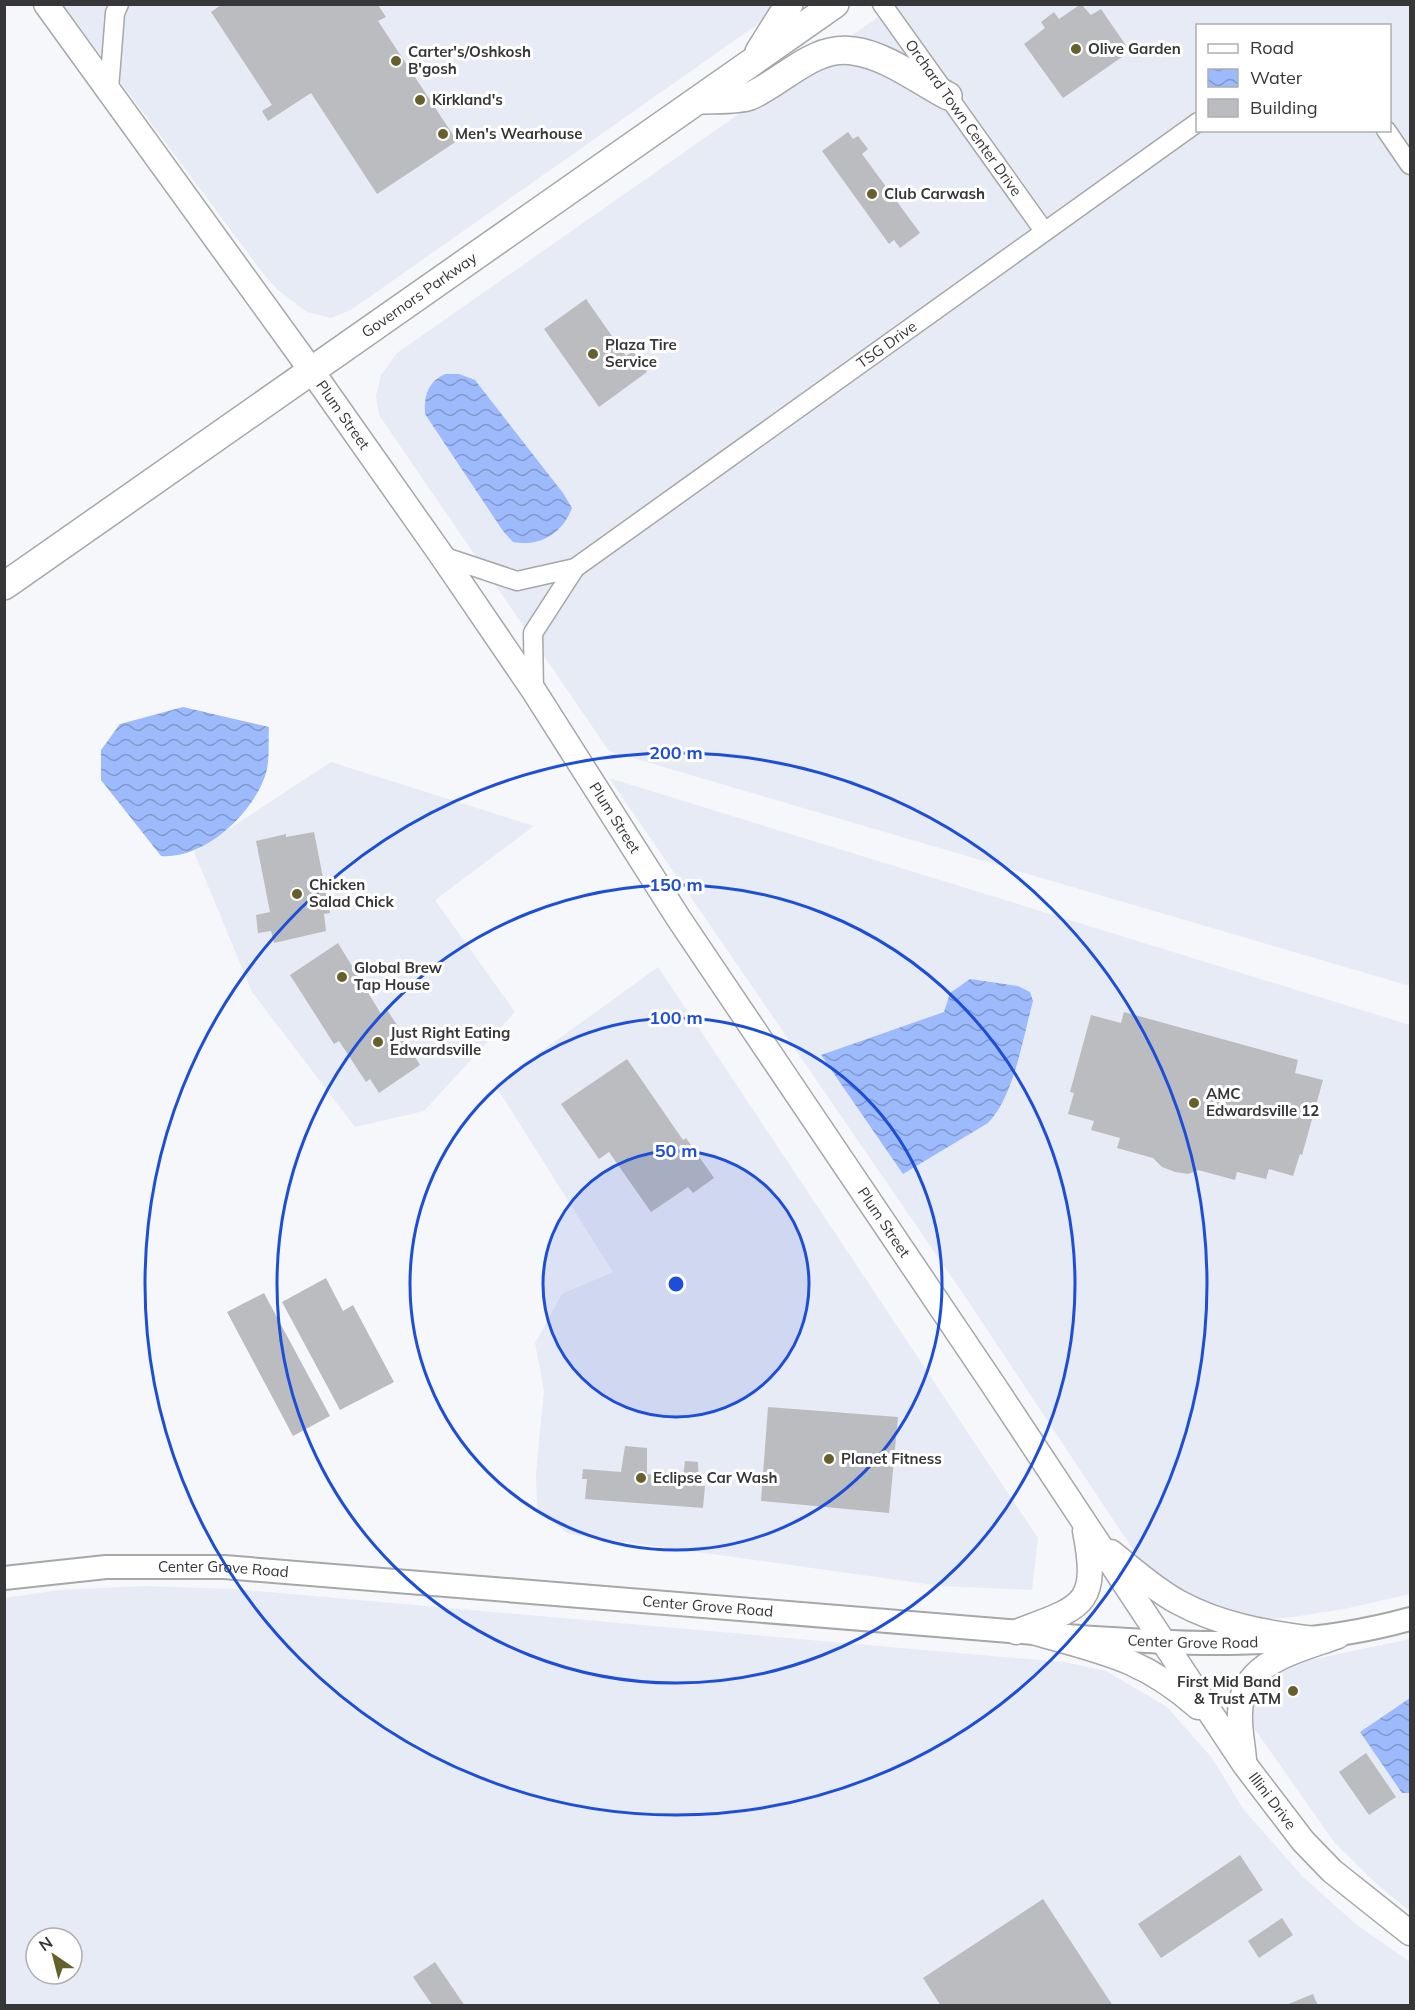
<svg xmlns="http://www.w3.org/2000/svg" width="1415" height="2010" viewBox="0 0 1415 2010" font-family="Mulish,sans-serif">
  <defs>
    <pattern id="water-waves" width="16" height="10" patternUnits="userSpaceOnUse" patternTransform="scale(1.5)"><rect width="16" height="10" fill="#9dbafc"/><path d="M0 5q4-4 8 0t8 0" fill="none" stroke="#8198cd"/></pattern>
  </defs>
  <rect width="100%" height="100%" fill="#f5f7fa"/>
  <path fill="#e7ebf5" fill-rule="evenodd" d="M63 5H785L351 310 331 318 307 312 278 290 262 272Z
    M895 5H1410V986L609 751 379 415 376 396 381 375 397 353ZM1198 26H1390V130H1198Z
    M331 762 534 826 435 900 515 1012 424 1111 355 1127 252 992 194 852Z
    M609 778 1410 1025V1594L1344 1609 1286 1618 1248 1620 1222 1614 1159 1578 1138 1557 966 1298Z
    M658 967 1038 1538 1032 1590 941 1586 568 1534 537 1509 536 1473 544 1390 535 1343 562 1294 613 1272 495 1085Z
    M145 1586 234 1589 1003 1657 1064 1662 1106 1671 1167 1707 1212 1758 1244 1810 1303 1877 1357 1925 1410 1962V2006H5V1598L60 1590ZM36 1938H72V1974H36Z
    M1410 1639V1912L1369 1877 1334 1842 1254 1728 1248 1711 1254 1694 1266 1680 1296 1663Z"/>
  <path fill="url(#water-waves)" d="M445 374H459L475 380 563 493 572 508C562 534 540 547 513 542L503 531 425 414C424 395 428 382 445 374Z
    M183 707 269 727C268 741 270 759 266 773 254 813 204 860 161 856L101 780V750L120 724Z
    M970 979 1018 986 1030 992 1033 1001C1023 1037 1014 1097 988 1123L903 1174 821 1055 944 1012 950 993Z
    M1410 1698V1793H1402L1360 1732Z"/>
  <path fill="#bbbcbf" d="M1081 4 1091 15 1101 9 1127 47 1119 52 1122 57 1063 98 1024 44 1045 28 1041 22 1054 12 1059 19Z
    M221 5H378L386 17 378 21 457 141 377 194 311 93 268 121 262 111 272 105 211 12Z
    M848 132 853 139 858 136 868 149 862 154 920 233 900 248 894 240 889 244 822 151Z
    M586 299 626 356 633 351 647 372 599 407 544 329Z
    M314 832 330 913 324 914 326 931 274 943 271 931 258 933 256 915 270 912 256 841 286 834V837Z
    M338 943 381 1014 387 1010 414 1050 412 1052 420 1065 379 1093 370 1079 366 1082 339 1041 334 1044 290 975Z
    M1124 1012 1298 1060 1295 1073 1323 1080 1302 1155 1300 1154 1293 1176 1269 1169 1266 1179 1237 1172 1235 1180 1198 1170 1188 1174 1175 1172 1162 1167 1153 1158 1117 1148 1120 1138 1091 1130 1094 1121 1068 1114 1074 1093 1070 1092 1091 1015 1121 1023Z
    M627 1059 683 1140 686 1138 714 1178 693 1193 688 1187 651 1212 609 1152 599 1159 561 1104Z
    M326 1278 343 1311 353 1305 394 1382 340 1410 282 1302Z
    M264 1293 330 1416 293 1436 227 1312Z
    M768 1407 898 1417 889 1513 761 1501Z
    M625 1446 647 1448V1474L683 1477 685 1461 698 1462 699 1486H705L703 1508 585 1499 587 1479H582L583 1469 621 1472Z
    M1296 1684 1300 1691 1290 1697 1286 1691Z
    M1366 1753 1396 1797 1369 1815 1339 1772Z
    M1240 1855 1263 1890 1161 1958 1138 1924Z
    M1043 1899 1113 2006H941L923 1978Z
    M1282 1918 1293 1935 1259 1958 1248 1941Z
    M435 1962 465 2006H433L413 1977Z
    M1313 1994 1318 2006H1286V2005Z"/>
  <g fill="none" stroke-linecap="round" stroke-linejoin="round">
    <defs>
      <g id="minor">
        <path id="s1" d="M882 4 1044 231"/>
        <path d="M109 89 115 13 119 4"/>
        <path d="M1386 130 1410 165"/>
        <path id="s2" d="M442 556 517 581 575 568 1198 122"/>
        <path d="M534 691 533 633 575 568"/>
      </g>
      <g id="tertiary">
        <path id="s3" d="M4 1578 106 1567H224L1034 1633"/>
        <path id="s4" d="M1067 1636C1186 1645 1294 1651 1410 1619"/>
      </g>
      <g id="secondary">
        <path id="s5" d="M46 4 311 370 442 556 534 691 679 919 992 1383 1245 1765 1303 1841 1332 1871 1410 1933"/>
        <path d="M1111 1552C1132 1569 1154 1589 1178 1602 1220 1625 1266 1633 1314 1639"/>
        <path d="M1016 1632C1081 1607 1100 1607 1085 1531"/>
        <path d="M1036 1633C1104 1652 1144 1659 1198 1707"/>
        <path d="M1244 1760C1243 1745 1239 1728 1240 1713 1241 1661 1298 1651 1338 1636"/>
      </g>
      <g id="primary">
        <path d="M759 52 789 4"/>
        <path d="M700 100C714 99 736 101 750 96 783 82 813 45 853 51 886 55 919 81 948 96"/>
        <path id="s6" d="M4 586 835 4"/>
      </g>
    </defs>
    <use href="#minor" stroke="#a5a7a9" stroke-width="21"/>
    <use href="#tertiary" stroke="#a5a7a9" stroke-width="26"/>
    <use href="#secondary" stroke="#a5a7a9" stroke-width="27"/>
    <use href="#primary" stroke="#a5a7a9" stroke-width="30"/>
    <use href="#minor" stroke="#fff" stroke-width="18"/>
    <use href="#tertiary" stroke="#fff" stroke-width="22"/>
    <use href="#secondary" stroke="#fff" stroke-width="24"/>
    <use href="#primary" stroke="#fff" stroke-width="27"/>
  </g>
  <circle cx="676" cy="1284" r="133" fill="#1d4ed8" fill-opacity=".12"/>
  <g fill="none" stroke="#1d4ed8" stroke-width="3">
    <circle cx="676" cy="1284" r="133"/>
    <circle cx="676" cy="1284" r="266"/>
    <circle cx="676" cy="1284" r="399"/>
    <circle cx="676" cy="1284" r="531"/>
  </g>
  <g fill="#66602d" stroke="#fff" stroke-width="2">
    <circle cx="1076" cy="49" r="6"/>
    <circle cx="396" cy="61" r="6"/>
    <circle cx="420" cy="100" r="6"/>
    <circle cx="443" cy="134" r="6"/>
    <circle cx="872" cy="194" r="6"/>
    <circle cx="593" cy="354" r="6"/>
    <circle cx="297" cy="894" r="6"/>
    <circle cx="342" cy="977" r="6"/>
    <circle cx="378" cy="1042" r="6"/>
    <circle cx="1194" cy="1103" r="6"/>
    <circle cx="829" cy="1459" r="6"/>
    <circle cx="641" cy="1478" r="6"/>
    <circle cx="1293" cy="1691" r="6"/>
  </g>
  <g text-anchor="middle" stroke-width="6" stroke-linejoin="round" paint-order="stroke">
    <g font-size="15" font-weight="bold" fill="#373739" stroke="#fff" text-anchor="start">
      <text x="1088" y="54">Olive Garden</text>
      <text x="408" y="57">Carter's/Oshkosh<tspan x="408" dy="17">B'gosh</tspan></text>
      <text x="432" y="105">Kirkland's</text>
      <text x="455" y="139">Men's Wearhouse</text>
      <text x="884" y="199">Club Carwash</text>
      <text x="605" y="350">Plaza Tire<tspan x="605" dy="17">Service</tspan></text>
      <text x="309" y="890">Chicken<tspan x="309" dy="17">Salad Chick</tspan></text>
      <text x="354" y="973">Global Brew<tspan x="354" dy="17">Tap House</tspan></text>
      <text x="390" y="1038">Just Right Eating<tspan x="390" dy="17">Edwardsville</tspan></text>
      <text x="1206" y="1099">AMC<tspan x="1206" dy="17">Edwardsville 12</tspan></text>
      <text x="841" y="1464">Planet Fitness</text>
      <text x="653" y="1483">Eclipse Car Wash</text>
      <text x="1281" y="1687" text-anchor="end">First Mid Band<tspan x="1281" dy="17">&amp; Trust ATM</tspan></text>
    </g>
    <g font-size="15" fill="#373739" stroke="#fff">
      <text dy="5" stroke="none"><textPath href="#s1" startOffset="140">Orchard Town Center Drive</textPath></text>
      <text dy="5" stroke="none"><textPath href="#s6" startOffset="507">Governors Parkway</textPath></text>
      <text dy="5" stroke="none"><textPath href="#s2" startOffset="522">TSG Drive</textPath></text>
      <text dy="5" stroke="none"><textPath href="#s5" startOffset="507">Plum Street</textPath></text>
      <text dy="5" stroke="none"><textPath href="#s5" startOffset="993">Plum Street</textPath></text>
      <text dy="5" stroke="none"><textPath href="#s5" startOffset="1479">Plum Street</textPath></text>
      <text dy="5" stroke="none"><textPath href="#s3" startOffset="220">Center Grove Road</textPath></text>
      <text dy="5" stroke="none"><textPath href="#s3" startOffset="706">Center Grove Road</textPath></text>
      <text dy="5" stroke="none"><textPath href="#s4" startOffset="126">Center Grove Road</textPath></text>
      <text dy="5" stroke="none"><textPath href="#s5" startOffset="2176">Illini Drive</textPath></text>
    </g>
  </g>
  <circle cx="676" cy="1284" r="9" fill="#1d4ed8" stroke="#fff" stroke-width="3"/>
  <g font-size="18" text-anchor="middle" font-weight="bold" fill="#1d4ed8" stroke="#fff" stroke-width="6" stroke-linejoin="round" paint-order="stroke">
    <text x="676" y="759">200 m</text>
    <text x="676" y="891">150 m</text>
    <text x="676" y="1024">100 m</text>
    <text x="676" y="1157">50 m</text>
  </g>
  <rect width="1415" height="2010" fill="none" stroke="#373739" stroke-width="12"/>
  <rect x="1196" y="24" width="195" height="108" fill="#ffffff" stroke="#afafb0" stroke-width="1.5"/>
  <rect x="1208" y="44" width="30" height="9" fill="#ffffff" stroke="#afafb0" stroke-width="1.5"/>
  <text x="1250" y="54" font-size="18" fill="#373739">Road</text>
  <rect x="1208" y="69" width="30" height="18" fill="url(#water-waves)" stroke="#afafb0" stroke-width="1.5"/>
  <text x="1250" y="84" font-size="18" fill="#373739">Water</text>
  <rect x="1208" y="99" width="30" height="18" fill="#bbbcbf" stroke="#afafb0" stroke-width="1.5"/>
  <text x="1250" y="114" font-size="18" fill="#373739">Building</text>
  <g transform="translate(54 1956) rotate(325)"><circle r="28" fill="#ffffff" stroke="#afafb0" stroke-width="1.5"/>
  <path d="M0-4.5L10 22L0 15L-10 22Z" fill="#66602d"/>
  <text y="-9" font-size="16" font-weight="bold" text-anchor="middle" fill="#373739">N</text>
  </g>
</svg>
